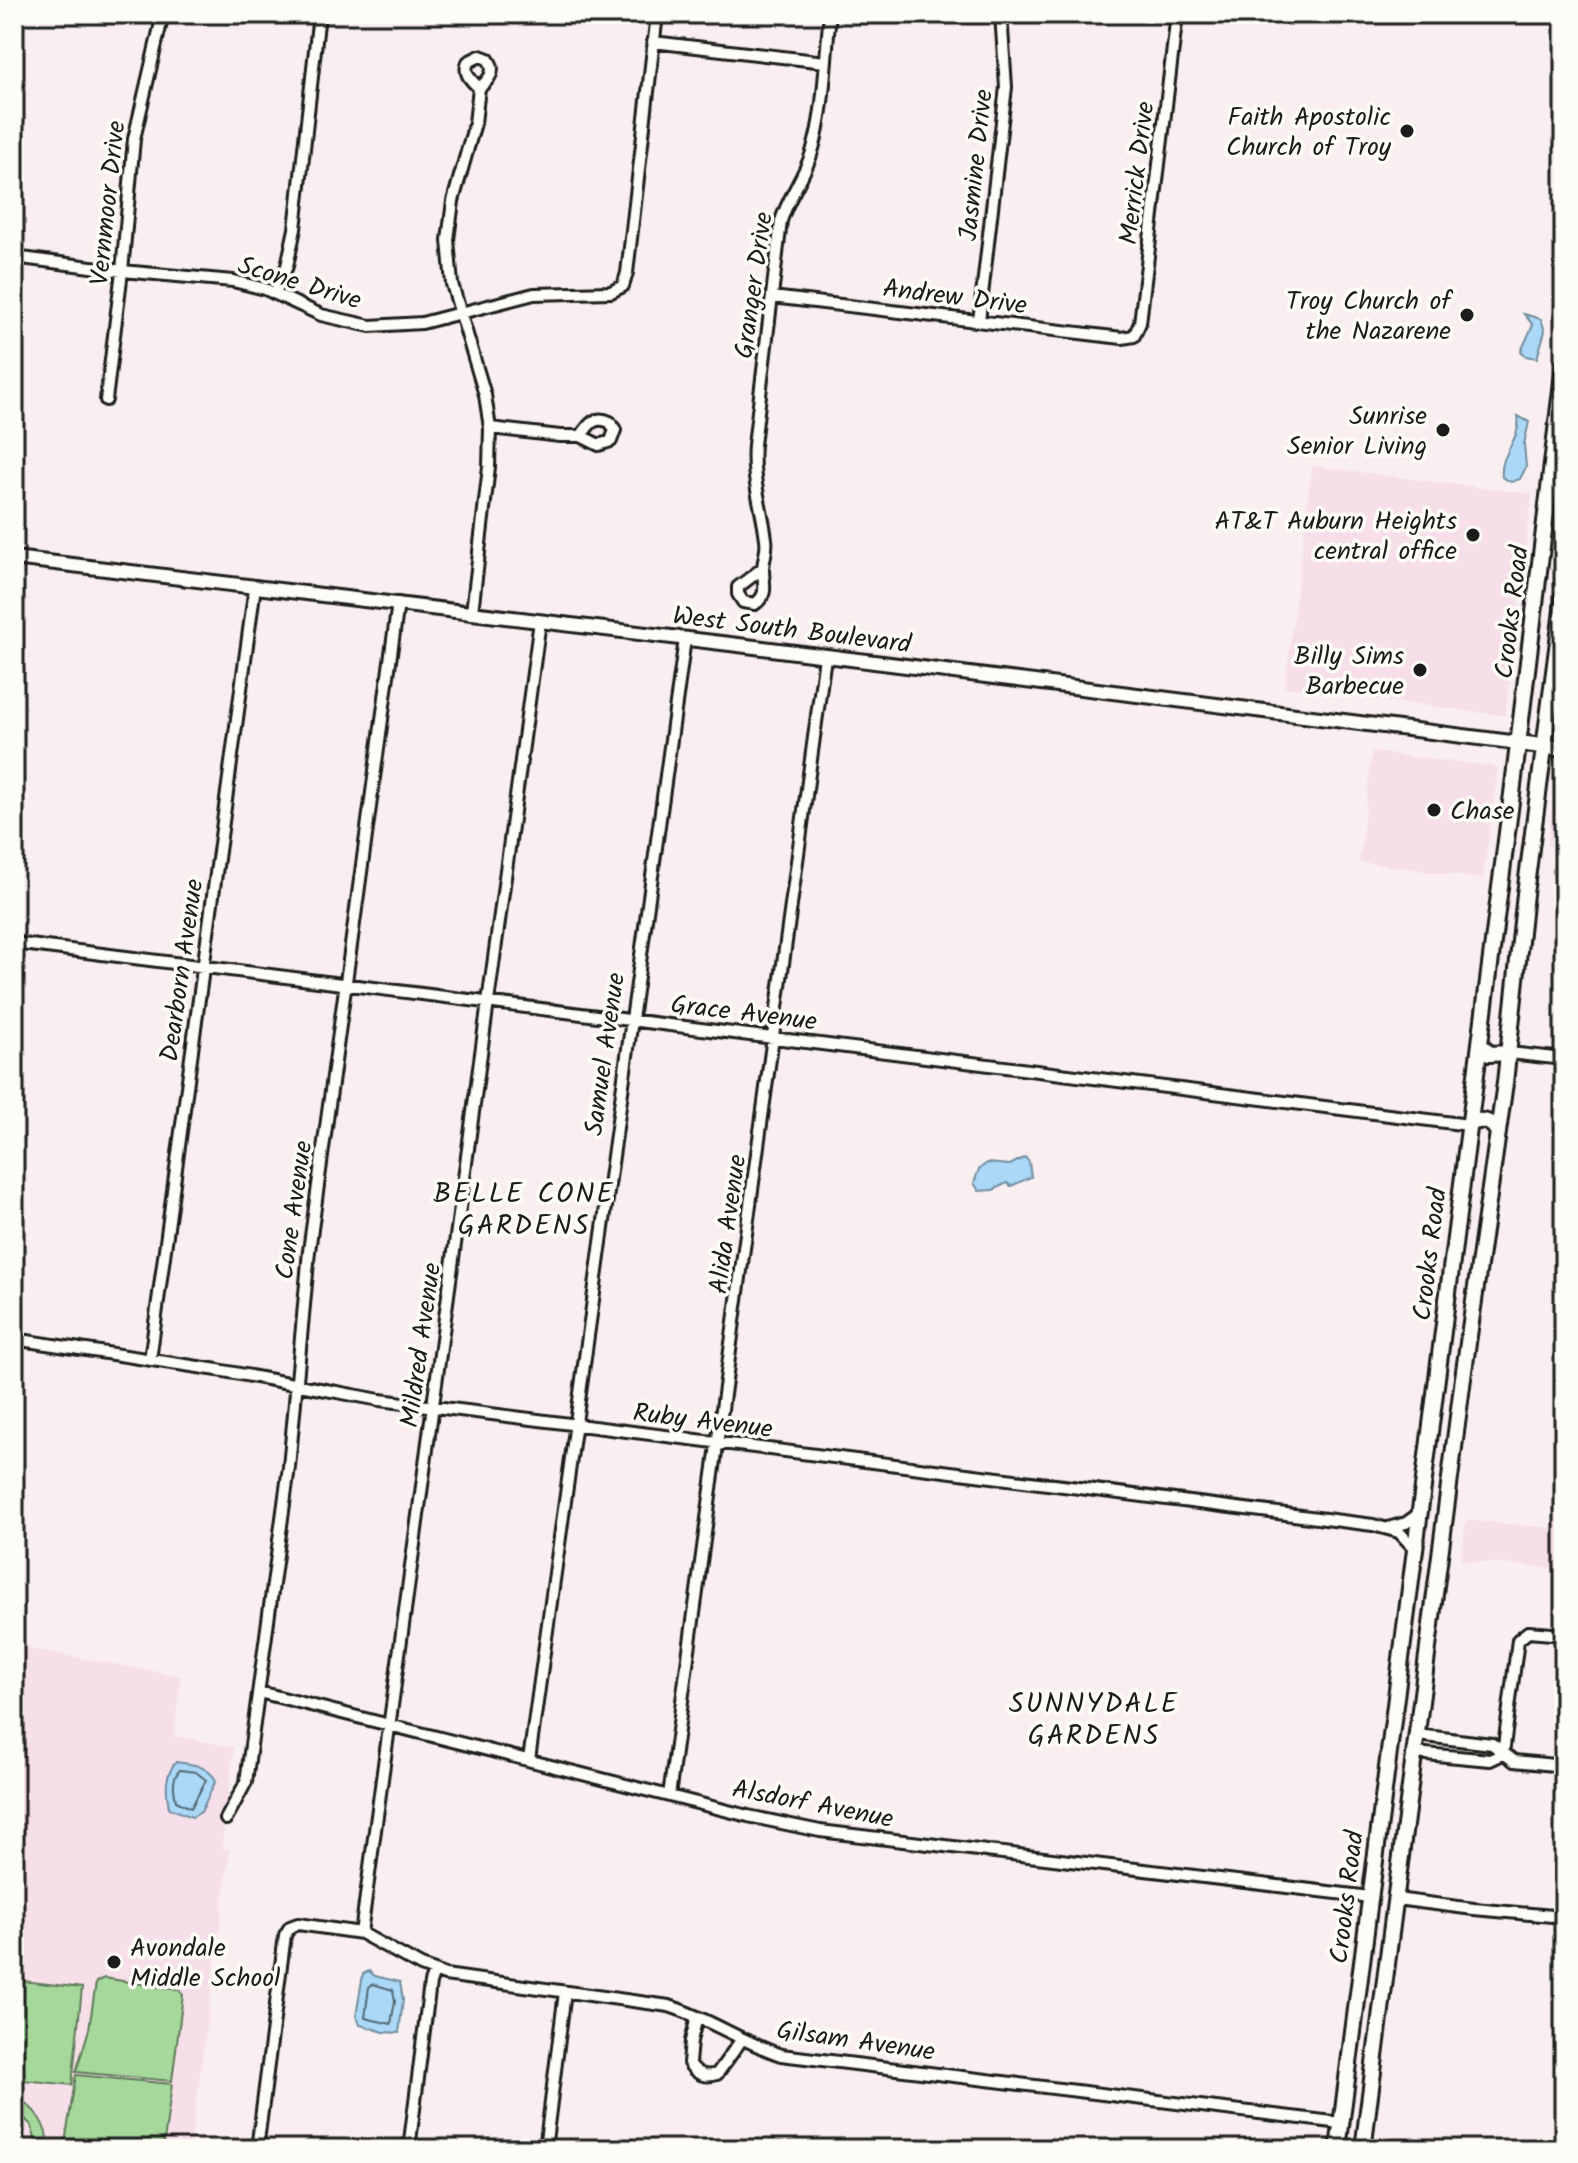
<svg xmlns="http://www.w3.org/2000/svg" width="1578" height="2163" viewBox="0 0 1578 2163" font-family="Kalam,sans-serif">
  <rect width="100%" height="100%" fill="#faeff0"/>
  <filter id="ink" filterUnits="userSpaceOnUse"><feTurbulence type="fractalNoise" baseFrequency=".0125" numOctaves="2"/><feDisplacementMap in="SourceGraphic" scale="16" xChannelSelector="R" yChannelSelector="G"/><feConvolveMatrix kernelMatrix="1 2 1 2 8 2 1 2 1" color-interpolation-filters="sRGB"/></filter>
  <g filter="url(#ink)">
    <path fill="#f6dfe8" d="M1312 466 1532 494 1505 716 1285 687Z
      M1372 752 1498 767 1483 879 1359 862Z
      M1556 775 1564 776V848L1547 846Z
      M1562 1459H1564V1570L1461 1560 1466 1520 1554 1528Z
      M14 1646 181 1676 174 1736 234 1747 222 1848 230 1850 190 2149H14Z"/>
    <path fill="#a5d89a" stroke="#607a5b" stroke-width="2" d="M104 1978 179 1990 183 1995 172 2081 76 2072 89 2029 96 1982Z
      M14 1980 82 1988 72 2085 14 2079Z
      M76 2075 172 2084 163 2149H64Z
      M14 2096C35 2107 48 2125 48 2149H38L31 2125 14 2108Z"/>
    <path fill="#aad8f6" stroke="#718d9f" stroke-width="2" d="M1524 314 1541 319 1545 331 1537 358 1526 356 1521 351 1533 325Z
      M1518 416 1529 422 1524 444 1526 467 1520 479 1511 482 1502 477C1499 453 1522 439 1518 416Z
      M1025 1157 1029 1162 1031 1177 1011 1186 1007 1183 993 1190 979 1191 974 1183 979 1169 987 1163 1010 1165Z
      M176 1762C193 1764 206 1765 216 1780L201 1812 192 1817 169 1808C166 1790 164 1776 176 1762Z
      M369 1971 375 1976 400 1982 403 2000 399 2033 384 2032 360 2025 356 2016 363 1974Z"/>
    <g fill="none" stroke-linecap="round" stroke-linejoin="round">
      <path stroke="#556773" stroke-width="2" d="M180 1770 196 1772 206 1780 191 1808 176 1801C174 1791 171 1778 180 1770Z
        M373 1984 393 1990 395 2001 391 2024 365 2018 369 1987Z"/>
      <defs>
        <path id="minor" d="M653 42 825 62
          M14 257 122 271 233 281 265 289 321 315 370 326 422 323 534 294 611 292 623 286 627 273 657 14
          M275 294 287 266 295 229 319 14
          M772 297 1122 338 1134 336 1140 323 1177 14
          M979 321 1006 87 1001 14
          M106 400 122 271 134 139 163 14
          M490 428 560 436H581L599 445 611 441 615 430 610 422C595 415 589 424 581 436
          M763 568 738 587V594L743 602 755 604C769 594 763 584 763 570 763 559 768 550 766 539 762 506 751 478 754 445L781 221C788 197 805 176 812 152 825 112 825 56 830 14
          M472 612 489 467 490 428 485 395 452 284 448 240 453 201 475 123 479 88C489 80 497 71 488 59L480 56 468 62C463 74 471 80 479 88
          M14 943 1469 1125
          M1509 1053 1564 1059
          M14 1339 218 1370 380 1400 1373 1525 1399 1532 1416 1550
          M150 1360 255 586
          M1388 1528 1406 1523 1420 1513
          M259 1692 748 1816 820 1831 1370 1897
          M1417 1735 1492 1744 1514 1761 1564 1766
          M1415 1753 1490 1760 1503 1754
          M1503 1754 1518 1640 1528 1632 1564 1635
          M529 1760 685 639
          M669 1796 825 657
          M226 1819 246 1782 289 1467 309 1251 398 603
          M1396 1899 1474 1909 1564 1917
          M361 1933 540 621
          M697 2017 691 2041 689 2063C696 2074 705 2078 717 2074L742 2039
          M257 2149 285 1935 290 1927 298 1924 361 1933 421 1966 445 1975 669 2006C708 2018 742 2042 781 2055L1341 2123
          M409 2149 430 1983 434 1972
          M545 2149 565 1992"/>
        <path id="tertiary" d="M14 558 763 648 1519 743"/>
        <path id="secondary" d="M1519 743 1564 749
          M1480 1044 1489 1054 1509 1053
          M1469 1125C1480 1117 1493 1121 1498 1133
          M1338 2149 1512 794 1564 365
          M1363 2149 1463 1378 1505 1083 1525 894 1564 595"/>
      </defs>
      <use href="#minor" stroke="#1c1c1c" stroke-width="16"/>
      <use href="#tertiary" stroke="#1c1c1c" stroke-width="18"/>
      <use href="#secondary" stroke="#1c1c1c" stroke-width="20"/>
      <use href="#minor" stroke="#fdfcf7" stroke-width="10"/>
      <use href="#tertiary" stroke="#fdfcf7" stroke-width="12"/>
      <use href="#secondary" stroke="#fdfcf7" stroke-width="14"/>
    </g>
  </g>
  <g fill="#1c1c1c" stroke="#fdfcf7" stroke-width="3">
    <circle cx="1407" cy="131" r="8"/>
    <circle cx="1467" cy="315" r="8"/>
    <circle cx="1443" cy="430" r="8"/>
    <circle cx="1473" cy="535" r="8"/>
    <circle cx="1420" cy="670" r="8"/>
    <circle cx="1434" cy="810" r="8"/>
    <circle cx="114" cy="1962" r="8"/>
  </g>
  <g text-anchor="middle" stroke-width="7" stroke-linejoin="round" paint-order="stroke">
    <g font-size="26" fill="#1c1c1c" stroke="#fdfcf7" text-anchor="end">
      <text x="1391" y="125">Faith Apostolic<tspan x="1391" dy="30">Church of Troy</tspan></text>
      <text x="1451" y="309">Troy Church of<tspan x="1451" dy="30">the Nazarene</tspan></text>
      <text x="1427" y="424">Sunrise<tspan x="1427" dy="30">Senior Living</tspan></text>
      <text x="1457" y="529">AT&amp;T Auburn Heights<tspan x="1457" dy="30">central office</tspan></text>
      <text x="1404" y="664">Billy Sims<tspan x="1404" dy="30">Barbecue</tspan></text>
      <text x="1450" y="819" text-anchor="start">Chase</text>
      <text x="130" y="1956" text-anchor="start">Avondale<tspan x="130" dy="30">Middle School</tspan></text>
    </g>
    <g font-size="26" fill="#1c1c1c" stroke="#fdfcf7">
      <text transform="translate(975 165) rotate(-84)" y="9">Jasmine Drive</text>
      <text transform="translate(1136 173) rotate(-83)" y="9">Merrick Drive</text>
      <text transform="translate(107 203) rotate(-84)" y="9">Vernmoor Drive</text>
      <text transform="translate(300 282) rotate(17)" y="9">Scone Drive</text>
      <text transform="translate(753 285) rotate(-82)" y="9">Granger Drive</text>
      <text transform="translate(955 296) rotate(7)" y="9">Andrew Drive</text>
      <text transform="translate(1511 612) rotate(-83)" y="9">Crooks Road</text>
      <text transform="translate(792 629) rotate(7)" y="9">West South Boulevard</text>
      <text transform="translate(181 970) rotate(-82)" y="9">Dearborn Avenue</text>
      <text transform="translate(744 1012) rotate(7)" y="9">Grace Avenue</text>
      <text transform="translate(604 1054) rotate(-82)" y="9">Samuel Avenue</text>
      <text transform="translate(293 1210) rotate(-82)" y="9">Cone Avenue</text>
      <text transform="translate(727 1224) rotate(-82)" y="9">Alida Avenue</text>
      <text transform="translate(1429 1254) rotate(-83)" y="9">Crooks Road</text>
      <text transform="translate(420 1345) rotate(-82)" y="9">Mildred Avenue</text>
      <text transform="translate(703 1420) rotate(7)" y="9">Ruby Avenue</text>
      <text transform="translate(813 1803) rotate(11)" y="9">Alsdorf Avenue</text>
      <text transform="translate(1346 1897) rotate(-83)" y="9">Crooks Road</text>
      <text transform="translate(856 2040) rotate(8)" y="9">Gilsam Avenue</text>
    </g>
    <g font-size="28" letter-spacing="2" fill="#1c1c1c" stroke="#fdfcf7">
      <text x="524" y="1202">BELLE CONE<tspan x="524" dy="32">GARDENS</tspan></text>
      <text x="1094" y="1712">SUNNYDALE<tspan x="1094" dy="32">GARDENS</tspan></text>
    </g>
  </g>
  <rect width="1578" height="2163" fill="none" stroke="#fdfcf7" stroke-width="48"/>
  <rect x="24" y="24" width="1530" height="2115" fill="none" stroke="#1c1c1c" stroke-width="3" filter="url(#ink)"/>
</svg>
